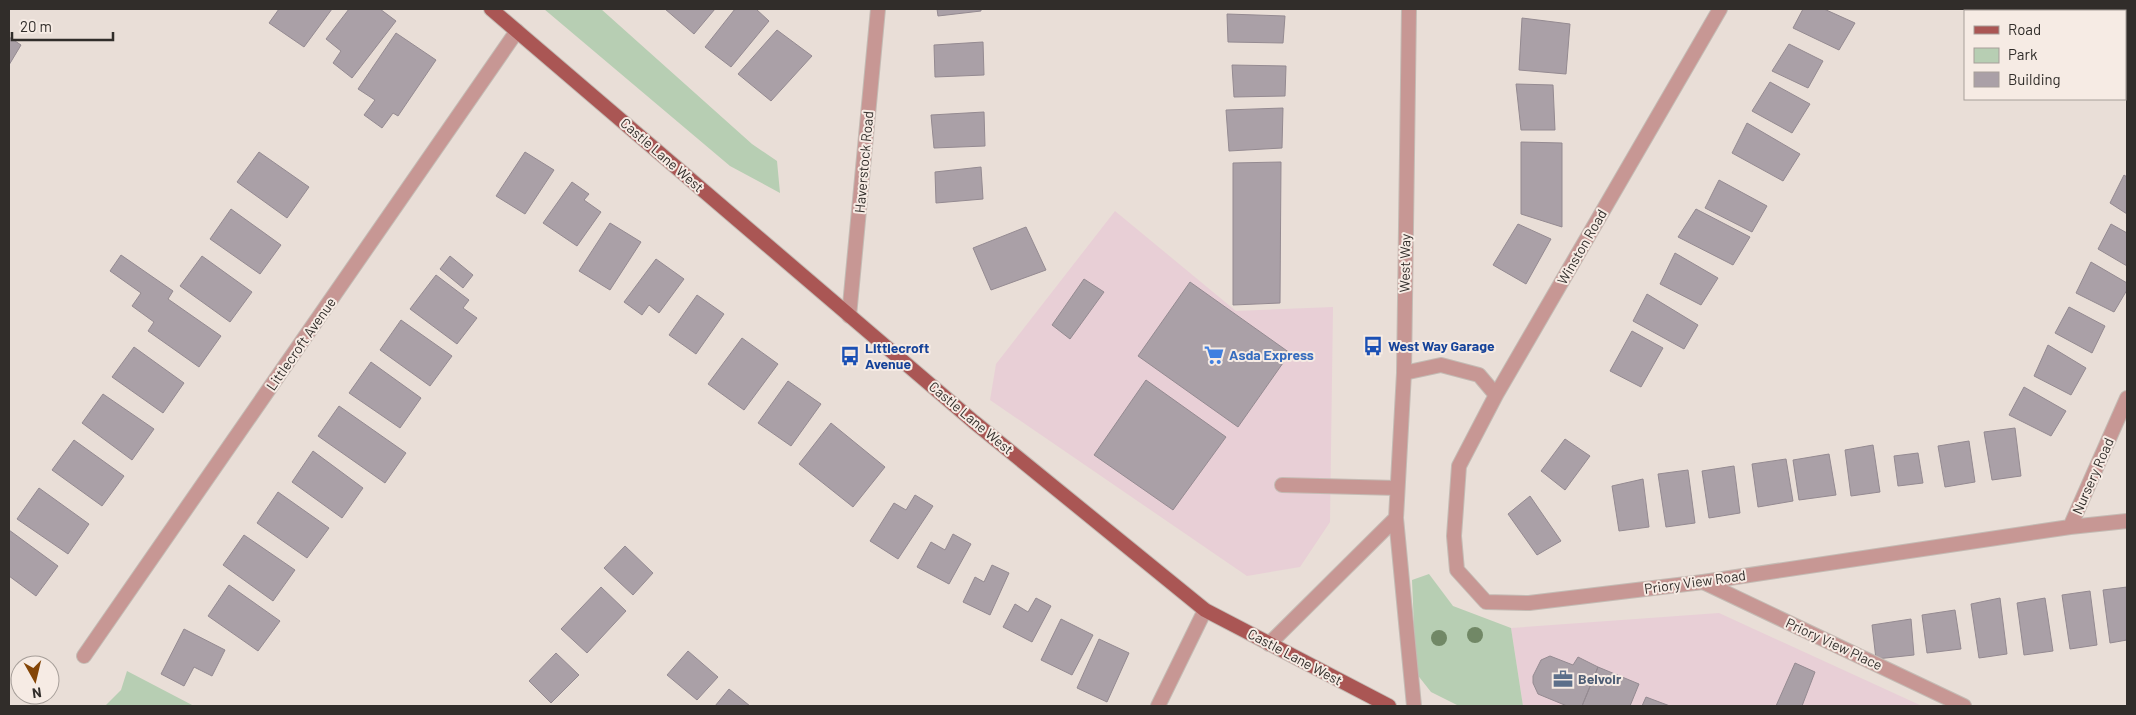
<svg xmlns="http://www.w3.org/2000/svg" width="2136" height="715" viewBox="0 0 2136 715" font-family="Barlow,sans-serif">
  <rect width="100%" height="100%" fill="#e9ded7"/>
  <path fill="#e8cfd6" d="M1115 211 1236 311 1333 307 1330 522 1300 567 1247 576 990 400 996 364Z
    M1719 613 1922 706H1523L1511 628Z"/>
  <path fill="#b7ceb3" d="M544 9H601L752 144 777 161 780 193 730 166Z
    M1429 574 1453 606 1511 628 1523 706H1459L1431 692 1416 673 1412 580Z
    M127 671 194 706H105L121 690Z"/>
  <path fill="#aaa0a7" stroke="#948a91" d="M279 9H332L304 47 269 23Z
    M349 9H380L396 21 352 78 333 63 341 51 326 39Z
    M665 9H715L694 34Z
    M735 9H756L769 21 731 67 705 47Z
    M937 9H981V11L938 16Z
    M1803 9H1824L1855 23 1839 50 1793 28Z
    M1981 9H2017L2015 11H1980Z
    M2039 9H2053L2056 11H2038Z
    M1227 14 1285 16 1283 43 1228 42Z
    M1522 18 1570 24 1566 74 1519 70Z
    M777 30 812 56 771 101 738 74Z
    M396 33 436 60 398 116 393 113 382 128 364 115 375 100 358 89Z
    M9 37 21 45 9 65Z
    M983 42 984 75 935 77 934 45Z
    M1789 44 1823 61 1808 88 1772 71Z
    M1232 65 1286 66 1285 96 1234 97Z
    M1770 82 1810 104 1792 133 1752 111Z
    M1516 84 1553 85 1555 130H1521Z
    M1283 108 1282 148 1229 151 1226 110Z
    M984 112 985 146 934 148 931 115Z
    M1747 123 1800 154 1783 181 1732 153Z
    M1521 142 1562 143V227L1521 214Z
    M259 152 309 187 287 218 237 182Z
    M525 152 554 170 525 214 496 196Z
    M1281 162 1280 303 1233 305V163Z
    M981 167 983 199 936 203 935 172Z
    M2124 175 2127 177V214L2110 203Z
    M1719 180 1767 206 1752 232 1705 208Z
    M572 182 589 194 584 200 601 212 577 246 543 223Z
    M231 209 281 245 260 274 210 239Z
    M1696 209 1750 237 1733 265 1678 237Z
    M610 223 641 242 610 290 579 271Z
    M1518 224 1551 239 1526 284 1493 265Z
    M2111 224 2127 233V266L2098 249Z
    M1026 227 1046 270 991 290 973 248Z
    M1675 253 1718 278 1701 305 1660 284Z
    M121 255 173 291 168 299 221 336 199 367 148 331 154 322 132 306 141 293 110 271Z
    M202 256 252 292 230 322 180 286Z
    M450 256 473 275 463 288 440 269Z
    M656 259 684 279 659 313 649 305 642 315 624 302Z
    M2091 262 2127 283V290L2114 312 2076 293Z
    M436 275 469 300 463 308 477 318 457 344 410 309Z
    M1084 279 1104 292 1070 339 1052 325Z
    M1190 282 1290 353 1238 427 1138 356Z
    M1647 294 1698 325 1684 349 1633 321Z
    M697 295 724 314 696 354 669 335Z
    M2069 307 2105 326 2092 353 2055 333Z
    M401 320 452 356 430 386 380 350Z
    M1632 331 1663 348 1641 387 1610 371Z
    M742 338 778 364 744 410 708 384Z
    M2048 345 2086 368 2071 395 2034 376Z
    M134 347 184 383 163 413 112 377Z
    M371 362 421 398 400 428 349 393Z
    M1146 380 1226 437 1173 510 1094 455Z
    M788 381 821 404 791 446 758 423Z
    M2024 387 2066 411 2051 436 2009 415Z
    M103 394 154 429 132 460 82 423Z
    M339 406 406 453 385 483 318 436Z
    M831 423 885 467 853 507 799 464Z
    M2015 428 2021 476 1992 480 1984 432Z
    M1565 439 1590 456 1565 490 1541 471Z
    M74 440 124 476 102 506 52 470Z
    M1969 441 1975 482 1945 487 1938 446Z
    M1873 445 1880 492 1851 496 1845 450Z
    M313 451 363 488 342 518 292 482Z
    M1918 453 1923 483 1898 486 1894 456Z
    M1829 454 1836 495 1799 500 1793 460Z
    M1786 459 1793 501 1758 507 1752 464Z
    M1734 466 1740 513 1709 518 1702 471Z
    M1688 470 1695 523 1666 527 1658 474Z
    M1643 479 1649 527 1619 531 1612 486Z
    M39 488 89 524 68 554 17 519Z
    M278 492 329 528 307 558 257 523Z
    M915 495 933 506 898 559 870 541 894 503 906 510Z
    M1530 496 1561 541 1537 555 1508 514Z
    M9 530 58 566 36 596 9 576Z
    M953 534 971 544 949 584 917 567 931 542 945 550Z
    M244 535 295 570 273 601 223 565Z
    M625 546 653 573 633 595 604 568Z
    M992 565 1009 573 990 615 963 602 975 577 984 582Z
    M229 585 280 621 258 651 208 616Z
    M601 587 626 611 587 653 561 629Z
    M2127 587V640L2110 643 2103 590Z
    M2090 591 2097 645 2070 649 2062 595Z
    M1036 598 1051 606 1032 642 1003 627 1015 604 1028 612Z
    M2000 598 2007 654 1979 658 1971 604Z
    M2045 598 2053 651 2024 655 2017 603Z
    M1955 610 1961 649 1927 653 1922 615Z
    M1061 619 1093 635 1072 675 1041 660Z
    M1911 619 1914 655 1876 659 1872 625Z
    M184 629 225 650 212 676 194 667 184 686 161 674Z
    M1099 639 1129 653 1107 702 1077 688Z
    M688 651 718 677 697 700 667 675Z
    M556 653 579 675 551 703 529 681Z
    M1550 656 1573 665 1578 657 1598 667 1582 706H1567L1538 694 1533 683V676L1541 660Z
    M1795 663 1815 672 1802 706H1776Z
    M1598 667 1639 684 1630 706H1582Z
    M729 689 750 706H715Z
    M1646 697 1670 706H1642Z"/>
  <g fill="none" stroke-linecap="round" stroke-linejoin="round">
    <defs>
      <path id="service" d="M1282 485 1397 488
        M1703 582 1964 706"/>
      <path id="minor" d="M1720 9 1496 395 1459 466 1454 536 1457 570 1486 602 1529 603 1703 582 2070 527 2127 521
        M849 316 878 9
        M1404 373 1441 365 1479 375 1496 395
        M2070 527 2127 398
        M84 656 517 31
        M1158 706 1205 610"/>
      <path id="tertiary" d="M1409 9 1404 373 1396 518 1414 706
        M1269 644 1396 518"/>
      <path id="primary" d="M491 9 974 422 1205 610 1389 706"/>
    </defs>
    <use href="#service" stroke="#c4bbb4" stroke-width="16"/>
    <use href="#minor" stroke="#c4bbb4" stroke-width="16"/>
    <use href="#tertiary" stroke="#c4bbb4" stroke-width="16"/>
    <use href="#primary" stroke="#c4bbb4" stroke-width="16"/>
    <use href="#service" stroke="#c79794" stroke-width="14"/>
    <use href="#minor" stroke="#c79794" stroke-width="14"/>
    <use href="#tertiary" stroke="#c79794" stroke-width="14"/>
    <use href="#primary" stroke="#aa5654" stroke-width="14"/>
  </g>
  <g fill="#718866">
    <circle cx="1475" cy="635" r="8"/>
    <circle cx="1439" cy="638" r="8"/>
  </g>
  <defs>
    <symbol id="bus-bare" viewBox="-9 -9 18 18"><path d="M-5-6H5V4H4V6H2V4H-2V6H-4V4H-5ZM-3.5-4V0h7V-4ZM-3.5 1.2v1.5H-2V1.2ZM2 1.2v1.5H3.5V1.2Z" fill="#1a4fb4" stroke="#f6ebe4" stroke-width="2.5" paint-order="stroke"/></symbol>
    <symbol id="supermarket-bare" viewBox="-9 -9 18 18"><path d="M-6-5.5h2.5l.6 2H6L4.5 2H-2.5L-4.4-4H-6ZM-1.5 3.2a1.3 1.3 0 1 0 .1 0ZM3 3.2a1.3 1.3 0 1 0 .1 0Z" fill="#3f7fe0" stroke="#f6ebe4" stroke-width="2.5" paint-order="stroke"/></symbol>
    <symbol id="office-bare" viewBox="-9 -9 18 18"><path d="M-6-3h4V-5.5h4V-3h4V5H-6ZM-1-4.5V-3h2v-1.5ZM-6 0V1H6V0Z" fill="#5c6f8a" stroke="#f6ebe4" stroke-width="2.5" paint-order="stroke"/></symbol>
  </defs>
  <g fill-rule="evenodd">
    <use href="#bus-bare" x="1359" y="332" width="28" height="28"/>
    <use href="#supermarket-bare" x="1200" y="341" width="28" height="28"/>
    <use href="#bus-bare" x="836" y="342" width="28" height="28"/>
    <use href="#office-bare" x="1549" y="665" width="28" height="28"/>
  </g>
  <g text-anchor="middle" stroke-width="4" stroke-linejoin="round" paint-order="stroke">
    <g font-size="14" fill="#312d2a" stroke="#f6ebe4">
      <text transform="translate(662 155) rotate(41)" y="5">Castle Lane West</text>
      <text transform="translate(864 162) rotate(-85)" y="5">Haverstock Road</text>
      <text transform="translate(1582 247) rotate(-60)" y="5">Winston Road</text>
      <text transform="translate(1405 263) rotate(-89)" y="5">West Way</text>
      <text transform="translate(301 344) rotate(-55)" y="5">Littlecroft Avenue</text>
      <text transform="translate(971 418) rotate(40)" y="5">Castle Lane West</text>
      <text transform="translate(2093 476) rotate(-66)" y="5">Nursery Road</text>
      <text transform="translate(1695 582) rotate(-8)" y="5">Priory View Road</text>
      <text transform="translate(1834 644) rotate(25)" y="5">Priory View Place</text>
      <text transform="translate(1295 657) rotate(28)" y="5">Castle Lane West</text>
    </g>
    <g font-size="14" font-weight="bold" fill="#164399" stroke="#f6ebe4" text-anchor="start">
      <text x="1388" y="351">West Way Garage</text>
      <text x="865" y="353">Littlecroft<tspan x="865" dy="16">Avenue</tspan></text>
    </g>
    <g font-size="14" font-weight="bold" fill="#366cbe" stroke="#f6ebe4" text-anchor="start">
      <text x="1229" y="360">Asda Express</text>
    </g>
    <g font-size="14" font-weight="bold" fill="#4e5e75" stroke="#f6ebe4" text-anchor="start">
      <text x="1578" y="684">Belvoir</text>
    </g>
  </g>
  <rect width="2136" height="715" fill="none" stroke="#312d2a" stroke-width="20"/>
  <rect x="1964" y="10" width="162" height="90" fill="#f6ebe4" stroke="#a79f9a"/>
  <rect x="1974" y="26" width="25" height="8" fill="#aa5654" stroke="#a79f9a"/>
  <text x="2008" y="35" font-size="15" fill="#312d2a">Road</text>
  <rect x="1974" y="48" width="25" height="15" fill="#b7ceb3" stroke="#a79f9a"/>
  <text x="2008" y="60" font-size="15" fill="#312d2a">Park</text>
  <rect x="1974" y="72" width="25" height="15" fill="#aaa0a7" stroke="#a79f9a"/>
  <text x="2008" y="85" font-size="15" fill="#312d2a">Building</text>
  <g transform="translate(35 680) rotate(172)"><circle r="24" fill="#f6ebe4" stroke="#a79f9a"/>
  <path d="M0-4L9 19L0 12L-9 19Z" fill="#844507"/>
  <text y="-8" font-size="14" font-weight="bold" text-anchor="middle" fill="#312d2a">N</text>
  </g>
  <path d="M12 32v8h101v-8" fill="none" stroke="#312d2a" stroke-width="2.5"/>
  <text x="20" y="32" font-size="15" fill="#312d2a" stroke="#f6ebe4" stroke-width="4" paint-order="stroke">20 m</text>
</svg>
